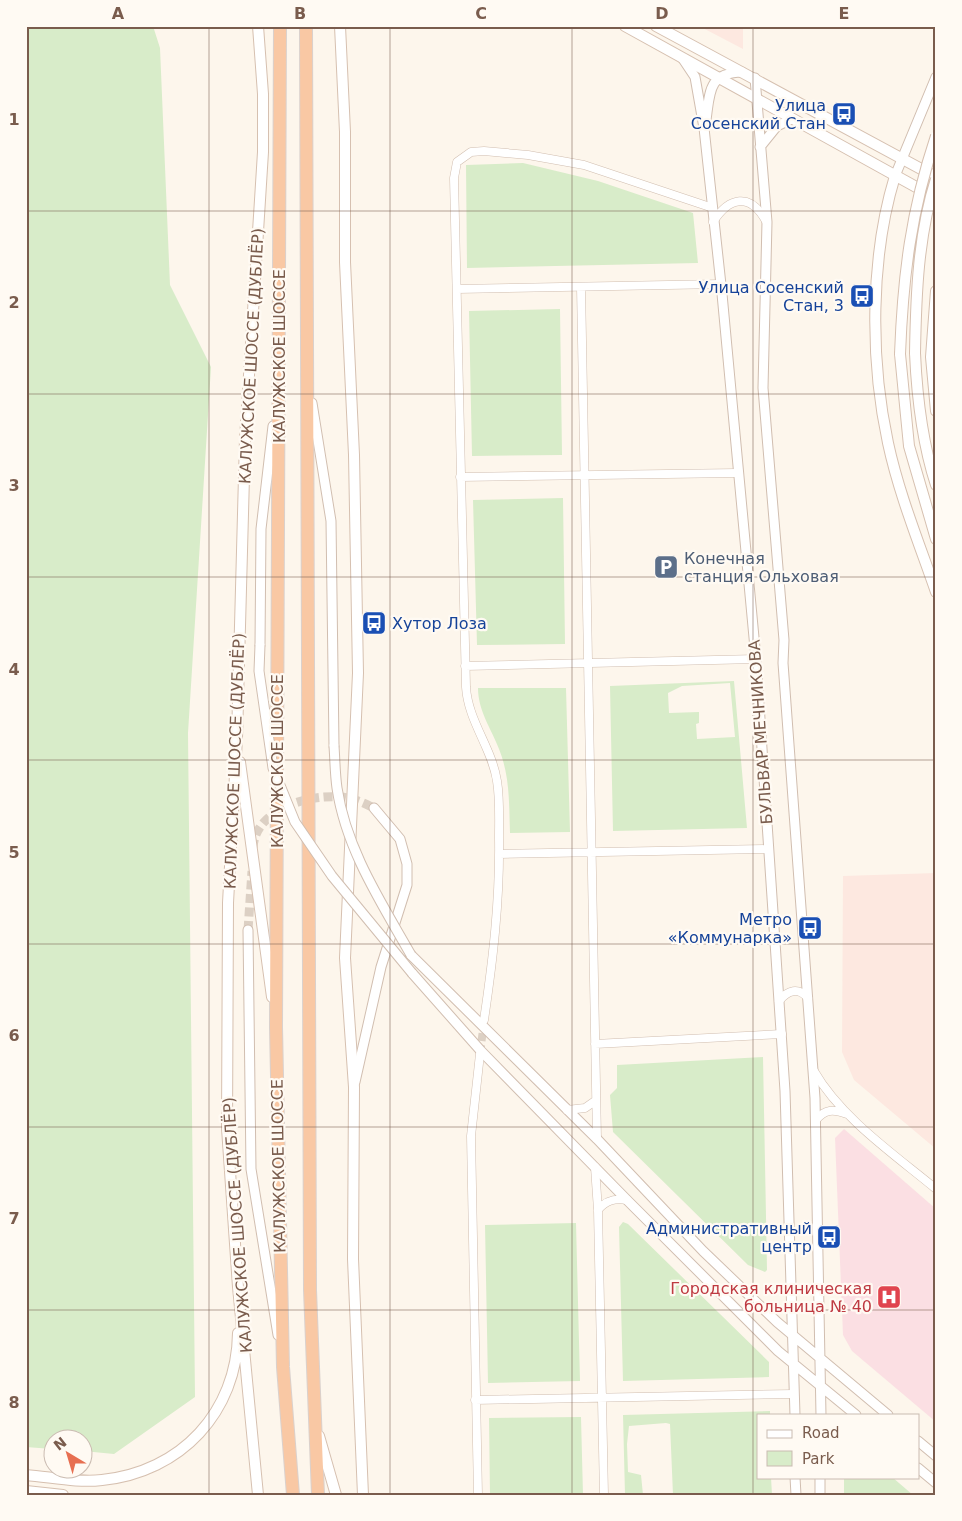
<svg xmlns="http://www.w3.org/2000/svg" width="962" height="1521" viewBox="0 0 962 1521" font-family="'DejaVu Sans',sans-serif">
  <rect width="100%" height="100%" fill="#fdf6ec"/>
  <path fill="#fde8e0" d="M699 26H743V49Z
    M936 873V1149L854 1080 842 1052 843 876Z"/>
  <path fill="#fbdfe3" d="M844 1129 936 1209V1422L852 1351 843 1335 835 1138Z"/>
  <path fill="#d8ecc9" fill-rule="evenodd" d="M26 26H153L160 48 170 285 211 367 188 733 195 1397 114 1454 83 1451 82 1438H52V1449L26 1447Z
    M523 163 598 181 693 213 698 263 467 268 466 165Z
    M560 309 562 455 472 456 469 311Z
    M563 498 565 644 477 645 473 500Z
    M734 681 747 828 613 831 610 686ZM730 683 735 737 697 739 696 724 699 723V712L669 713 668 693 682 686Z
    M478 688H566L570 832 510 833C509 804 510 776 499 749 491 728 478 711 478 688Z
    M763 1057 767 1270 765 1272 748 1265 613 1132 610 1095 617 1088V1065Z
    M623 1222 628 1224 769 1362V1377L623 1381 619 1227Z
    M576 1223 580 1381 488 1383 485 1225Z
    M770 1411V1415H758V1477H771L772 1495H673L670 1424 666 1423 629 1426 627 1444 628 1472 641 1475 643 1495H625L623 1415Z
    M581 1417 583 1495H490L489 1418Z
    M844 1477H892L913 1495H844Z"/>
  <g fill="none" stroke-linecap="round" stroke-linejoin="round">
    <path stroke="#dcd0c4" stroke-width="8" stroke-dasharray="8 4" stroke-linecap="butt" d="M480 1053 484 1022"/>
    <path stroke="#dcd0c4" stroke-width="9" stroke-dasharray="9 4.5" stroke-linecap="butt" d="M253 848C255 809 309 794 341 797 353 798 364 803 374 808
      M248 930 252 871"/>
    <defs>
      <path id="minor" d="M713 222C729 197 750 192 766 221
        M581 287 597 1139
        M457 289 721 284
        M460 477 737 473
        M465 666 756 659
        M499 854 769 849
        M779 1001C788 990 798 987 808 998
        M484 1020C493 959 500 900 499 838 499 819 500 799 497 781 492 748 468 721 466 687L454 178 457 162 471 152 484 151 528 155 584 165 713 208
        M595 1044 782 1034
        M814 1071C841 1118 895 1155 936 1189
        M567 1110 585 1108 595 1101
        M816 1120C825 1109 833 1109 847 1114
        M595 1167 598 1210 604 1495
        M598 1210C606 1200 615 1198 627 1200
        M475 1400 794 1394
        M478 1495 471 1136 480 1054"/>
      <path id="tertiary" d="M683 59 695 77 704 128 722 294 756 659 785 1091 795 1415
        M755 78 767 222 763 388 784 640 783 663 815 1098 821 1415
        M706 120C710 92 708 73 742 72
        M760 147 777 126 792 119
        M895 176 936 77
        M312 403 331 521 334 746
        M260 645 261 529 273 426
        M248 930 251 1169 278 1335
        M411 955 597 1139 703 1251 777 1322 888 1415
        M412 973 481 1051 627 1200 778 1351 856 1415
        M355 1082 381 967 407 885V864L400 839 374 808
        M918 1441 936 1456
        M918 1468 936 1483
        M795 1477 796 1495
        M820 1477V1495"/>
      <path id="secondary" d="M340 26 345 132V262L354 455 358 673 345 958 354 1087 353 1259 363 1495
        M625 26 936 198
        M656 26 936 177
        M895 176C870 258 870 360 888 443 899 494 919 543 936 592
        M936 291 931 357 936 411
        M915 353C917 399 922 442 936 485
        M900 354 909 446 936 539
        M240 762 272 997
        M319 1436 336 1495
        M26 1475C51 1477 77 1483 102 1480 181 1472 237 1412 238 1333
        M26 1491 63 1495
        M258 1495 238 1287 227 1128 228 903 237 738 245 439 263 152V94L258 26"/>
      <path id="trunk" d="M280 26 276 1027 283 1367 293 1495
        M306 26 310 1290 318 1495"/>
    </defs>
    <use href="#minor" stroke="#d1beb0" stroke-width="9"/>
    <use href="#tertiary" stroke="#d1beb0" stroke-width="11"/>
    <use href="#secondary" stroke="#d6c0b0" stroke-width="12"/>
    <use href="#trunk" stroke="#dad1cd" stroke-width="14"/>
    <use href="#minor" stroke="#fff" stroke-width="8"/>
    <use href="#tertiary" stroke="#fff" stroke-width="9"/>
    <use href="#secondary" stroke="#fff" stroke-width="10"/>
    <use href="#trunk" stroke="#f9c8a4" stroke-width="12"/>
    <defs>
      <path id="tertiary-bridge" d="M260 645 259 671 273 768 295 822 332 876 412 973
        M334 746C335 760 335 774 337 788 346 849 381 902 411 955"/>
      <path id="secondary-bridge" d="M915 353C916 295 918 235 936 179
        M900 354C903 275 911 211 936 136"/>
    </defs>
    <use href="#tertiary-bridge" stroke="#d1beb0" stroke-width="11" stroke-linecap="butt"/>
    <use href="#secondary-bridge" stroke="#d6c0b0" stroke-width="12" stroke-linecap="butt"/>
    <use href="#tertiary-bridge" stroke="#fff" stroke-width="9"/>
    <use href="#secondary-bridge" stroke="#fff" stroke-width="10"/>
  </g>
  <path fill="none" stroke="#7a5c4d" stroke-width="1" stroke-opacity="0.55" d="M209 26V1495M390 26V1495M572 26V1495M753 26V1495M26 211H936M26 394H936M26 577H936M26 760H936M26 944H936M26 1127H936M26 1310H936"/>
  <defs>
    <symbol id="bus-square" viewBox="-11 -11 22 22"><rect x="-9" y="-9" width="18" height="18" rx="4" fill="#1a4fb4" stroke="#fffaf3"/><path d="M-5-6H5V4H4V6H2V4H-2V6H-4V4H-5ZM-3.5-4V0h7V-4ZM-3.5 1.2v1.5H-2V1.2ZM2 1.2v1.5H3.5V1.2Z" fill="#fff"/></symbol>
    <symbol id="parking-square" viewBox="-11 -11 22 22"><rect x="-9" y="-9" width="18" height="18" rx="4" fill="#5c6f8a" stroke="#fffaf3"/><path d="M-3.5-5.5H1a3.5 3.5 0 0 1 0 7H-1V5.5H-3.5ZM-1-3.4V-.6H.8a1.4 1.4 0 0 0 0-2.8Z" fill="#fff"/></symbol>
    <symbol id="hospital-square" viewBox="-11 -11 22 22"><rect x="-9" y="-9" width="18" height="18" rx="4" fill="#e0444e" stroke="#fffaf3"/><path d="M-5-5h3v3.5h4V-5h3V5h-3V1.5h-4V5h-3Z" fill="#fff"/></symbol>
  </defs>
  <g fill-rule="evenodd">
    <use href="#bus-square" x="830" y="100" width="28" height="28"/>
    <use href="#bus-square" x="848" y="282" width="28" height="28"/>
    <use href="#parking-square" x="652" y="553" width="28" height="28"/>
    <use href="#bus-square" x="360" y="609" width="28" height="28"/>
    <use href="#bus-square" x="796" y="914" width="28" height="28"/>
    <use href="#bus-square" x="815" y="1223" width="28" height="28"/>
    <use href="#hospital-square" x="875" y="1283" width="28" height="28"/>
  </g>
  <g text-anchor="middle" stroke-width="4.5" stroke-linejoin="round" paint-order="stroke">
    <g font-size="16" fill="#164399" stroke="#fffaf3" text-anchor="end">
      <text x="826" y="111">Улица<tspan x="826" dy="18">Сосенский Стан</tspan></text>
      <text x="844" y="293">Улица Сосенский<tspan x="844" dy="18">Стан, 3</tspan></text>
      <text x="392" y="629" text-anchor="start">Хутор Лоза</text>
      <text x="792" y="925">Метро<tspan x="792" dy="18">«Коммунарка»</tspan></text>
      <text x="812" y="1234">Административный<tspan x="812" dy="18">центр</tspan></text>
    </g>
    <g font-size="16" fill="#7a5c4d" stroke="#fffaf3">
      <text transform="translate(251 356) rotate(-87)" y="6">КАЛУЖСКОЕ ШОССЕ (ДУБЛЁР)</text>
      <text transform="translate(279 356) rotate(-90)" y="6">КАЛУЖСКОЕ ШОССЕ</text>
      <text transform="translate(760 732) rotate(-94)" y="6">БУЛЬВАР МЕЧНИКОВА</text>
      <text transform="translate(234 761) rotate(-88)" y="6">КАЛУЖСКОЕ ШОССЕ (ДУБЛЁР)</text>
      <text transform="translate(277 761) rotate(-90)" y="6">КАЛУЖСКОЕ ШОССЕ</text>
      <text transform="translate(278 1166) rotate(-91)" y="6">КАЛУЖСКОЕ ШОССЕ</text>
      <text transform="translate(237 1225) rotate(-94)" y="6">КАЛУЖСКОЕ ШОССЕ (ДУБЛЁР)</text>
    </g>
    <g font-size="16" fill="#4e5e75" stroke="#fffaf3" text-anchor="start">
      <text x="684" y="564">Конечная<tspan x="684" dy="18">станция Ольховая</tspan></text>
    </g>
    <g font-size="16" fill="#be3a42" stroke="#fffaf3" text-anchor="end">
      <text x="872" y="1294">Городская клиническая<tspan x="872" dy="18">больница № 40</tspan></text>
    </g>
  </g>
  <rect width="962" height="1521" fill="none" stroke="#fffaf3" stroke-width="55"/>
  <rect x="757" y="1414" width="162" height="65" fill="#fffaf3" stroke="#cabbb1"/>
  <rect x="767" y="1430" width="25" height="8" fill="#ffffff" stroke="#cabbb1"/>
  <text x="802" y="1438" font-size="15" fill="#7a5c4d">Road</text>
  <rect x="767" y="1451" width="25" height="15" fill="#d8ecc9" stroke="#cabbb1"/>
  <text x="802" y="1464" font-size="15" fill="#7a5c4d">Park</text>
  <g transform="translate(68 1454) rotate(322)"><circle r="24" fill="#fffaf3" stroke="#cabbb1"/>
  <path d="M0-4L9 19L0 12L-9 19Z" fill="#e76f51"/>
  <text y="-8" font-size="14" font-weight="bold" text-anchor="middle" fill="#7a5c4d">N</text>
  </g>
  <rect x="28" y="28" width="906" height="1466" fill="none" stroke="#7a5c4d" stroke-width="2"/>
  <g font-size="16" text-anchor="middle" font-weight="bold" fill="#7a5c4d">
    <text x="118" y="19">A</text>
    <text x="300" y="19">B</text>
    <text x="481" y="19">C</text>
    <text x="662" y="19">D</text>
    <text x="844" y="19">E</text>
    <text x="14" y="125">1</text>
    <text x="14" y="308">2</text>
    <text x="14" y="491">3</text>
    <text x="14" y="675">4</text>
    <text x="14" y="858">5</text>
    <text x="14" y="1041">6</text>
    <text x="14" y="1224">7</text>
    <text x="14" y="1408">8</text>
  </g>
</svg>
